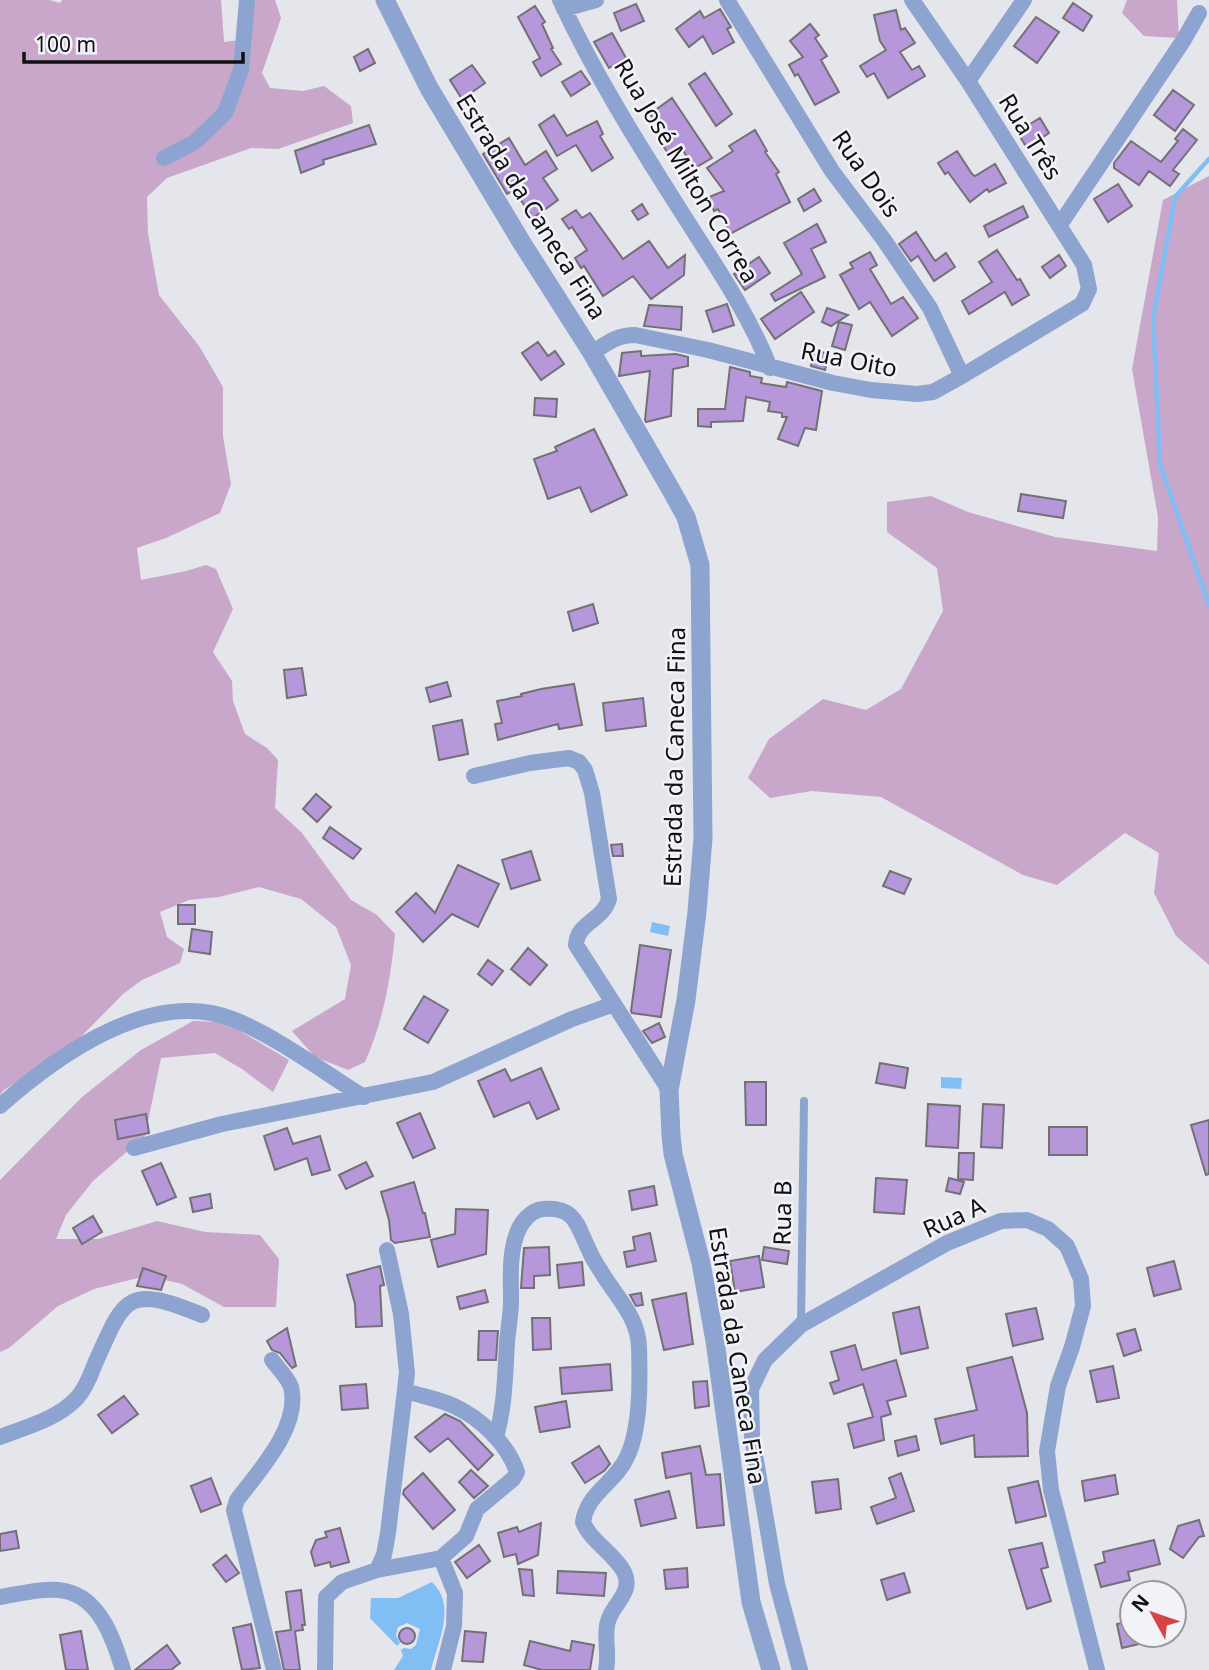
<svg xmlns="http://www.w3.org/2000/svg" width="1209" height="1670" viewBox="0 0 1209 1670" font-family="'Noto Sans',sans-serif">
  <rect width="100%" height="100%" fill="#e5e5ec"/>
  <path fill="#c8a7ca" d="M0 0H49L60 3 62 0H221L224 42 240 40 246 0H275L281 18 262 73 270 88 303 91 324 86 351 106 353 123 278 149 251 148 167 178 147 197 148 233 159 295 199 346 223 387V436L231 484 220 513 166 538 137 548 141 580 186 571 206 565 216 569 233 609 213 652 232 681 233 701 245 734 267 748 278 760 275 808 302 833 351 900 377 915 395 934C391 978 383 1022 365 1062L348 1070 315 1057 292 1031 345 999 351 965 336 927 301 899 259 887 219 897 189 900 160 912 167 937 184 949 180 963 142 980 123 994 67 1051 4 1090 0 1095Z
    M1127 0H1177L1179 38 1144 36 1122 13Z
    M1209 176V965L1176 936 1154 893 1159 853 1125 833 1057 885 1023 875 881 797 812 791 770 798 748 778 769 739 823 699 866 710 901 689 943 611 937 568 887 532V502L931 496 968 512 1055 537 1157 551 1158 517 1132 369 1163 200Z
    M193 1021 225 1022 289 1060 273 1092 242 1069 215 1053 161 1058 145 1136 93 1181 66 1215 56 1239H98L157 1221 205 1232 260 1235 279 1259 276 1307H224L182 1284 152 1277H142L94 1289 58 1306 9 1348 0 1352V1180L82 1097 141 1050Z"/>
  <path fill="#80bef3" d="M652 922 670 926 668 936 650 932Z
    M941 1077 962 1078 961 1089 941 1088Z
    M432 1582C457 1606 438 1640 431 1670H394L403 1656 401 1650 404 1648 411 1649 416 1645 420 1629 407 1623 398 1627 396 1635 400 1643 397 1646 370 1618 371 1598H398Z"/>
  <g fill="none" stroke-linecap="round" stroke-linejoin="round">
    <path stroke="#80bef3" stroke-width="4.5" d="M1209 159 1175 197 1153 319 1160 464 1209 605"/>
  </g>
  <path fill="#b697d9" stroke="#737076" stroke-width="2" d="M1073 3 1092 16 1083 31 1063 18Z
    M636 4 644 21 621 31 614 13Z
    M535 6 545 22 542 24 553 48 551 49 561 64 541 76 533 62 540 58 518 17Z
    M720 9 731 27 727 29 734 42 713 54 703 36 689 47 676 29 700 11 704 18Z
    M896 10 901 30 905 28 915 43 900 52 912 70 919 66 925 76 888 98 874 73 867 77 860 66 886 50 880 41 874 15Z
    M1036 17 1059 32 1037 63 1014 46Z
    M810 24 819 35 815 38 827 56 821 60 839 92 815 105 798 74 795 76 789 65 803 57 790 41Z
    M612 33 626 58 609 68 594 42Z
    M368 49 375 63 360 71 354 57Z
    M472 65 485 83 462 99 450 80Z
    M581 71 590 84 571 96 562 82Z
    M705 73 732 114 716 126 689 84Z
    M1173 90 1194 105 1175 131 1154 115Z
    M672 98 712 158 693 169 682 148 670 156 657 137 663 134 650 114Z
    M554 115 567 136 597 121 603 134 600 136 613 158 592 171 576 145 557 156 539 125Z
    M1040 118 1049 133 1027 148 1017 132Z
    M369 125 376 144 323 160 324 164 301 173 295 151Z
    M1183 129 1197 140 1173 170 1179 174 1170 186 1149 171 1139 185 1114 168V163L1131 141 1161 162 1178 141 1175 139Z
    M755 130 767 151 765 152 779 172 776 174 790 202 730 234 718 209 714 211 709 197 724 191 707 168 733 151 729 146Z
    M509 138 525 165 546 151 557 169 543 178 558 200 533 218 514 190 507 194 483 154Z
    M957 151 972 174 975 176 995 164 1006 183 989 192 987 189 970 202 948 172 945 174 938 163Z
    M1118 184 1132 206 1108 222 1094 199Z
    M814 189 821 201 804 211 798 199Z
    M642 204 648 214 638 220 632 211Z
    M1023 206 1028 217 989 237 984 226Z
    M576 210 582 218 590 213 623 259 649 241 668 268 685 255 684 275 651 299 633 276 603 296 584 266 581 268 575 258 587 250 572 227 569 229 562 219Z
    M817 224 826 242 811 249 825 277 775 301 771 294 802 274 784 243Z
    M916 232 935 261 946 253 955 267 934 281 918 256 911 261 899 244Z
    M997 250 1017 280 1020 279 1029 295 1012 305 1005 292 969 314 962 301 992 282 979 262Z
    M870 252 877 265 870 269 891 304 903 297 918 318 892 336 870 302 859 309 840 275 853 268 850 263Z
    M1059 255 1066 266 1050 278 1042 267Z
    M759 257 770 273 745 290 734 274Z
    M801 292 814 312 775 339 761 319Z
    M727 304 734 325 713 332 706 311Z
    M649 305 682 307 681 330 644 326Z
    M827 308 848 315 831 326 822 322Z
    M839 322 852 325 845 350 832 346Z
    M538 342 548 356 555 351 564 364 541 380 522 353Z
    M814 350 829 354 825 370 811 366Z
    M641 351V356L676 354 688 357V366L673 369 671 416 646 422 645 420 650 371 619 376 622 353Z
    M730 367 750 372V376L762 378 761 383 786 387 787 382 822 391 816 430 805 428 798 446 778 439 787 417H782V413L768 411 770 402 746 397 743 421 711 422V427L698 426V409H725Z
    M535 398 557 399 556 417 534 415Z
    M594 429 627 495 591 512 580 487 548 499 534 459 557 451 555 447Z
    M1021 494 1066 501 1063 518 1018 511Z
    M593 604 598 623 573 631 568 612Z
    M302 668 306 695 287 698 284 670Z
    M447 682 451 696 430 702 426 688Z
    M574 684 582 725 559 729 558 724 498 740 495 724 502 723 497 701 522 696 521 694 541 689Z
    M643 698 646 726 606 731 603 703Z
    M462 720 468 754 439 760 433 726Z
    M316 794 331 807 317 822 303 809Z
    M330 827 361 849 353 859 323 838Z
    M622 844 623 856H613L611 845Z
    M531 851 540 880 511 889 502 860Z
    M458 865 499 884 478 927 452 914 423 942 396 912 416 893 435 913Z
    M890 871 911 879 904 894 883 886Z
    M178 905H195V924H178Z
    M192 929 212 932 210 954 189 951Z
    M640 945 671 950 661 1017 632 1013 631 1011Z
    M528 948 547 965 530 985 511 969Z
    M488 960 503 971 492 985 478 974Z
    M424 996 448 1010 428 1043 404 1029Z
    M659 1023 665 1037 652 1043 643 1031Z
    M880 1063 908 1068 905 1088 876 1083Z
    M541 1068 559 1109 537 1119 529 1102 494 1117 478 1081 505 1069 511 1081Z
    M745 1082H766V1125H746Z
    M928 1104 960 1106 958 1148 926 1146Z
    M983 1104 1004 1105 1002 1148 981 1147Z
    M420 1113 435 1148 413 1158 397 1123Z
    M146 1114 149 1133 118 1139 115 1120Z
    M1209 1120V1174L1206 1175 1191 1125Z
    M1049 1127H1087V1155H1049Z
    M287 1128 293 1144 320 1136 330 1170 312 1175 307 1158 275 1170 264 1136Z
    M959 1153H974L973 1180 958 1179Z
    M366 1162 373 1176 346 1189 339 1175Z
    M161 1163 176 1197 157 1205 142 1171Z
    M876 1178 907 1180 904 1214 874 1212Z
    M949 1178 964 1182 960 1194 946 1191Z
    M414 1182 423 1213H425L430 1237 395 1243 391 1240 389 1220 381 1192Z
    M654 1186 657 1205 632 1210 629 1191Z
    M210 1194 212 1208 193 1212 190 1198Z
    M456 1209 488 1210 486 1254 438 1267 431 1240 455 1234Z
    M93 1216 102 1232 82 1244 73 1228Z
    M650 1233 656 1261 627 1267 624 1252 635 1250 633 1237Z
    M549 1247 550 1275 534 1276V1288H521L524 1248Z
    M764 1247 789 1251 787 1264 762 1260Z
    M759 1256 764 1287 735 1292 730 1261Z
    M1174 1261 1181 1289 1154 1296 1147 1268Z
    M582 1262 584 1285 559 1288 557 1265Z
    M380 1266 384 1285 380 1286 382 1326 356 1327 355 1304 347 1275Z
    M143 1268 166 1276 161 1290 137 1286Z
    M485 1290 488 1302 460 1309 457 1297Z
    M641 1293 643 1305 636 1306 630 1295Z
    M686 1293 693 1344 664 1350 652 1300Z
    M919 1307 928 1348 901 1354 893 1313Z
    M1036 1308 1043 1339 1013 1346 1006 1314Z
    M532 1318H550L551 1349 533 1350Z
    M287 1328 296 1366 292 1368 280 1353 272 1350 267 1341Z
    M1135 1329 1141 1350 1124 1356 1117 1334Z
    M479 1331H498L496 1360H478Z
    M855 1345 862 1370 896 1360 906 1396 887 1401 891 1414 881 1417 884 1440 854 1448 848 1424 873 1417 863 1384 834 1394 830 1383 839 1380 831 1352Z
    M1012 1357 1027 1413 1028 1456 975 1457 974 1435 941 1444 935 1419 977 1410 967 1368Z
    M610 1364 612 1390 562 1394 560 1368Z
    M1113 1366 1119 1398 1097 1402 1090 1371Z
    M707 1381 709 1406 695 1408 693 1382Z
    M366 1384 368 1408 342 1410 340 1386Z
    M124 1396 138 1414 112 1433 98 1415Z
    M566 1401 570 1427 540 1432 535 1407Z
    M445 1414 460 1421 493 1455 478 1470 448 1438 430 1452 415 1437Z
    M916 1436 919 1450 898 1456 895 1441Z
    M599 1446 610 1464 604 1471 585 1483 572 1463Z
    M700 1446 706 1475 720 1474 724 1525 697 1528 691 1473 666 1478 662 1453Z
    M471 1470 488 1486 474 1498 459 1482Z
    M423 1473 455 1510 433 1529 403 1494 404 1490Z
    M901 1473 914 1511 877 1524 871 1507 896 1498 889 1478Z
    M1115 1475 1118 1494 1085 1501 1082 1481Z
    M211 1478 221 1504 201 1512 191 1486Z
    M838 1479 841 1509 816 1513 812 1482Z
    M1038 1481 1046 1516 1016 1523 1008 1488Z
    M669 1491 676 1518 641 1526 635 1500Z
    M1199 1520 1204 1536 1199 1537 1183 1558 1170 1549 1178 1526Z
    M541 1523 538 1555 518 1564 516 1554 504 1557 498 1533 517 1527 519 1532Z
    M340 1528 349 1562 331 1567 330 1562 315 1566 311 1552 316 1540 327 1537 325 1532Z
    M16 1531 19 1548 0 1551V1534Z
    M1154 1540 1160 1564 1128 1572 1130 1580 1101 1587 1095 1565 1105 1562 1103 1552Z
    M1042 1543 1048 1567 1041 1569 1051 1601 1027 1609 1009 1550Z
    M479 1545 490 1561 467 1578 455 1562Z
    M226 1555 239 1573 226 1582 213 1565Z
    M687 1568 688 1587 666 1589 664 1570Z
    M519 1569 532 1570 534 1596 523 1595Z
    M558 1571 606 1573 604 1596 557 1593Z
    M904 1573 910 1592 887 1600 881 1580Z
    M301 1590 305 1625H302L303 1630 295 1631 300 1670H284L276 1632 291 1630 286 1592Z
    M1132 1621V1635H1155L1156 1640 1122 1648 1117 1624Z
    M251 1624 260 1668 242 1670 233 1628Z
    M399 1636a8 8 0 1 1 16 0a8 8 0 1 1-16 0Z
    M81 1631 88 1670H66L60 1635Z
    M465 1631 486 1633 483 1662 462 1661Z
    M530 1641 570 1651 572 1641 594 1645 590 1670H542L524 1665Z
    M167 1645 180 1663 171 1670H135Z"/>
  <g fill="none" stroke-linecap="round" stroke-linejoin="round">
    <path stroke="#8da3d0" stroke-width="8" d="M801 1325 804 1101"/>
    <path stroke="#8da3d0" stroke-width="16" d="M560 0C593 71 635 139 677 205 710 258 747 309 770 368
      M727 0 832 171 884 240 930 308 962 376
      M564 9 596 0
      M968 81 1024 0
      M164 158 195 142 225 113 241 70 247 0
      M1059 226 1183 41 1199 13
      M592 353C607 343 617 335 635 335L708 350 833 383 871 390 917 394 933 392 962 376 1082 304 1089 289 1084 265 968 81 912 0
      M474 776 530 763 569 758 579 762 585 770 592 793 609 899C603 921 577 922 576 945L614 1004
      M0 1106C59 1054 153 987 235 1020 277 1037 325 1073 364 1097
      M134 1148 222 1124 433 1082 572 1019 614 1004 669 1090
      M272 1360C278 1368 288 1378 291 1387 301 1426 259 1471 237 1500L234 1510 274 1670
      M406 1391C421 1396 439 1399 454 1406 480 1418 508 1444 517 1472L513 1479 477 1509 466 1536 441 1558
      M0 1437C26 1427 57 1419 76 1399 84 1391 90 1377 94 1366 125 1296 126 1284 202 1315
      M496 1437C505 1406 505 1375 507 1343 508 1329 511 1315 511 1301 511 1277 509 1255 517 1233 521 1222 531 1210 543 1209 576 1206 577 1226 589 1250 592 1258 597 1265 602 1273 617 1298 638 1317 639 1347 640 1379 641 1428 627 1457 616 1482 587 1493 583 1522 591 1542 614 1553 624 1572 633 1590 617 1601 610 1616 602 1632 610 1653 606 1670
      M377 1570 441 1558 455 1593 454 1626 443 1670
      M0 1597C20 1594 45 1587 65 1591 100 1598 114 1640 123 1670
      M325 1670 326 1597 342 1582 377 1570 384 1555 388 1533 407 1373 401 1314 387 1250
      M800 1670 777 1584 752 1437 751 1389 765 1360 801 1325 947 1243 1001 1221 1027 1220 1048 1229 1067 1246 1081 1279 1083 1306 1072 1347 1058 1386 1047 1451 1051 1490 1097 1670"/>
    <path stroke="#8da3d0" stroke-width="19" d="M385 0 429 88 522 243 592 353 670 488 686 517 700 565 703 838 697 912 686 1000 669 1090 671 1135 673 1154 701 1263 715 1341 751 1602 771 1670"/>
  </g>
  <g text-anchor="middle" stroke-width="5" stroke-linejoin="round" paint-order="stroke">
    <g font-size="24" fill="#111113" stroke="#f2f2f9">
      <text transform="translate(1030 137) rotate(58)" y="8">Rua Três</text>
      <text transform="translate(686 171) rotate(59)" y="8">Rua José Milton Correa</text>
      <text transform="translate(866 174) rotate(55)" y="8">Rua Dois</text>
      <text transform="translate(531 207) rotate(58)" y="8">Estrada da Caneca Fina</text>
      <text transform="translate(849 360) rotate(11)" y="8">Rua Oito</text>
      <text transform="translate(675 757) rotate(-89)" y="8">Estrada da Caneca Fina</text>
      <text transform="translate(783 1213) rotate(-89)" y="8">Rua B</text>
      <text transform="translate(954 1218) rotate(-24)" y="8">Rua A</text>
      <text transform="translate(737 1356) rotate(81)" y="8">Estrada da Caneca Fina</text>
    </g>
  </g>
  <g transform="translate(1153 1614) rotate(310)"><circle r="33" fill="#f2f2f9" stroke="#98989d" stroke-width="2"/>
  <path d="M0-5L12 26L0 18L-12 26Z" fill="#d44543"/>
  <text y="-10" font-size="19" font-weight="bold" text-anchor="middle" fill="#111113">N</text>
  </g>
  <path d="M24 52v10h219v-10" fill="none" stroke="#111113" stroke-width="3.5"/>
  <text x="35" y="52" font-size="21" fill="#111113" stroke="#f2f2f9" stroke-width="5" paint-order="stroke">100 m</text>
</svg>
